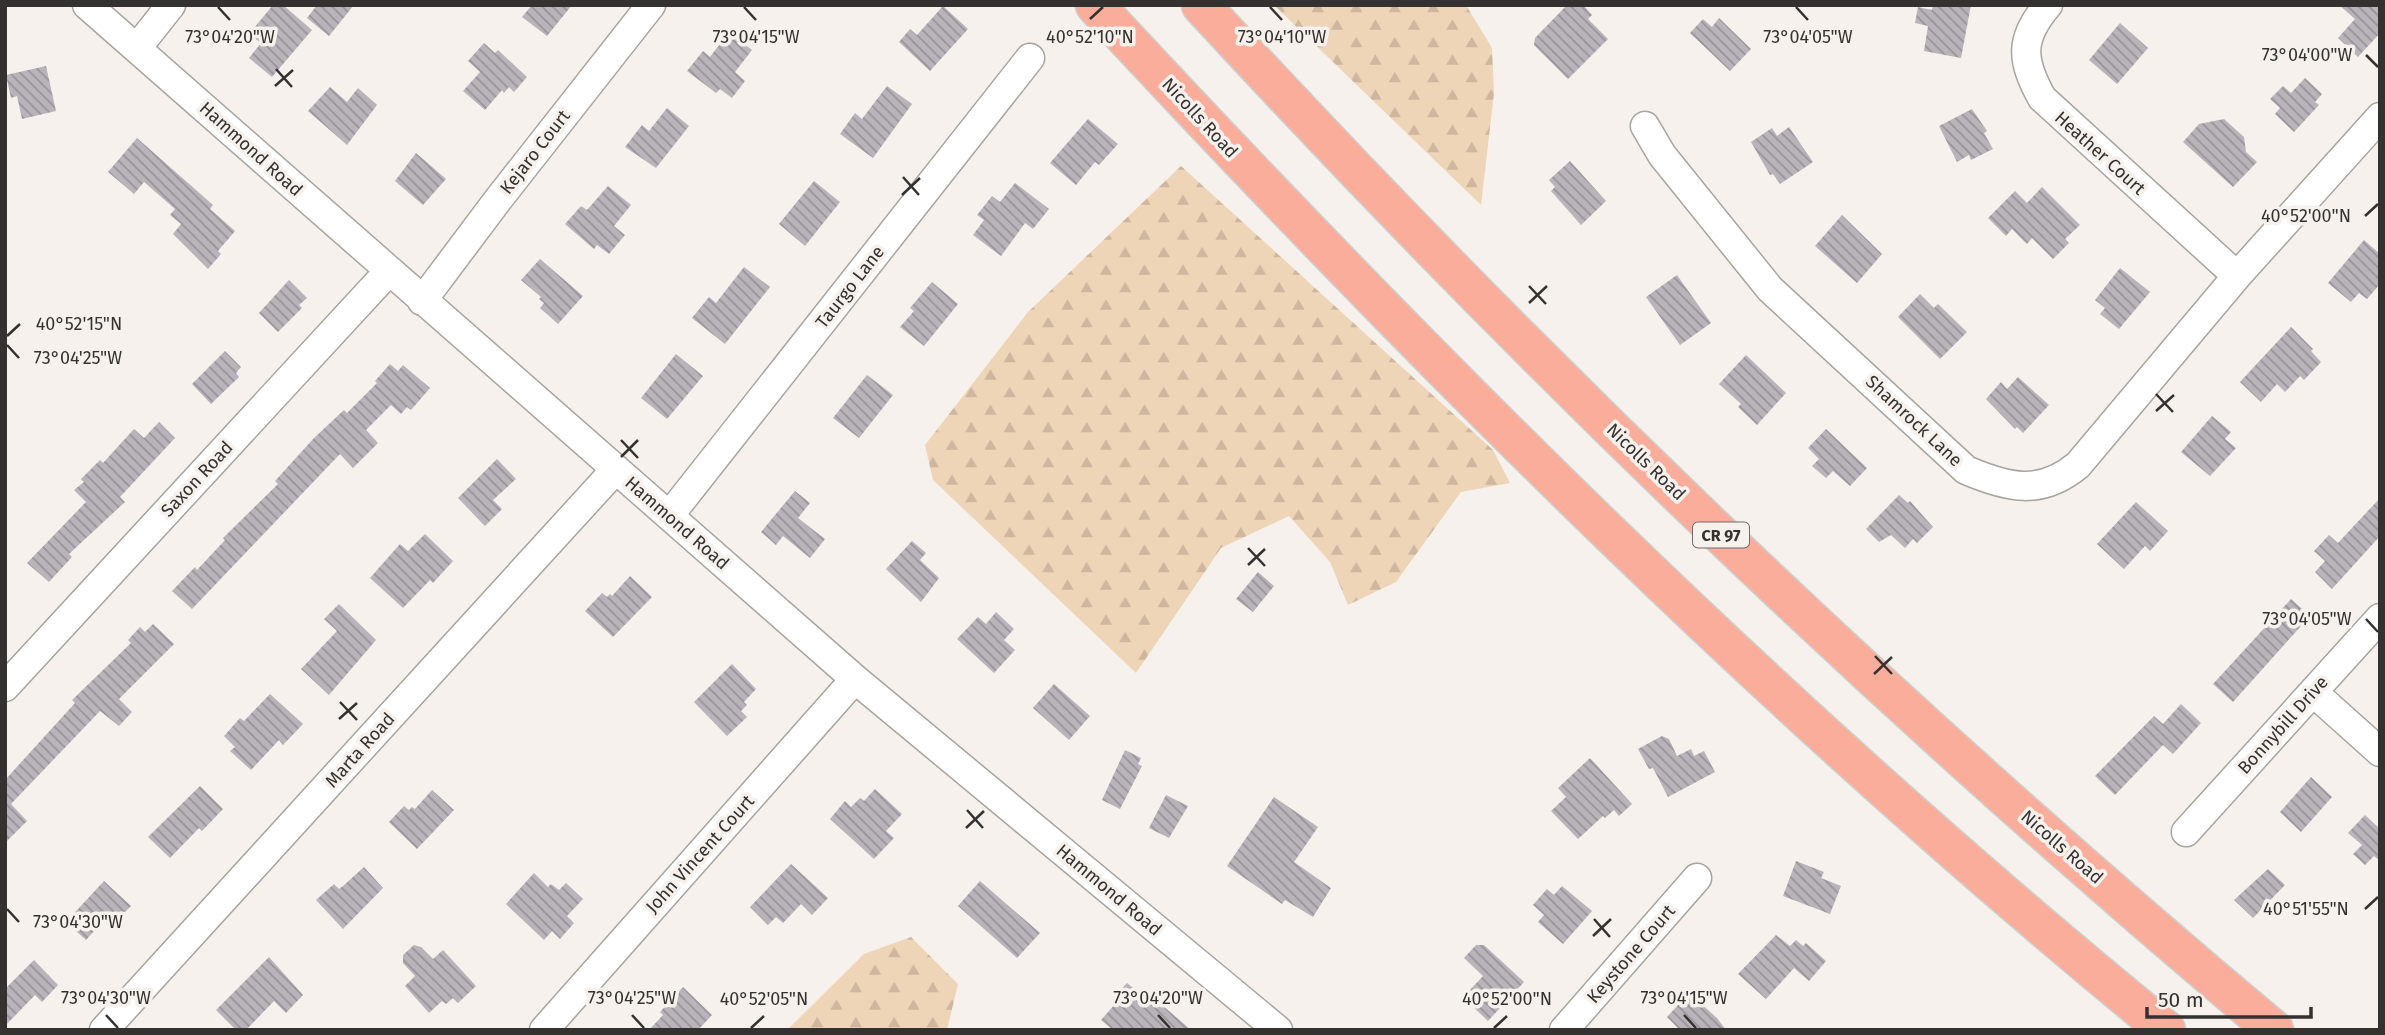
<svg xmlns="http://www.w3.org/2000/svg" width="2385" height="1035" viewBox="0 0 2385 1035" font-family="'Fira Sans',sans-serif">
  <defs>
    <pattern id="forest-firs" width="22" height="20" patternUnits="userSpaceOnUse" patternTransform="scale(1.75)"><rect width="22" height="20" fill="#efd5b8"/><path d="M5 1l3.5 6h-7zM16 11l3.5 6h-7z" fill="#ceb79e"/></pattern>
    <pattern id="building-back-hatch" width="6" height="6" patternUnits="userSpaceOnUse" patternTransform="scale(1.75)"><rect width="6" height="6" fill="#b9b4ba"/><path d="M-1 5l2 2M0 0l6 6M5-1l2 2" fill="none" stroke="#979398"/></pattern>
  </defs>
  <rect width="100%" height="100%" fill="#f6f1ec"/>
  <path fill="url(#forest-firs)" d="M1274 5H1466L1492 48 1494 93 1481 205Z
    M1181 166 1493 450 1510 483 1461 492 1396 582 1348 605 1330 562 1289 516 1221 548 1136 673 933 480 925 445 1028 312Z
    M911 937 958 984 947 1030H787L864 954Z"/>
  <path fill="url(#building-back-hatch)" d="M273 5H283L312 30 272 77 249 58 261 43 249 34Z
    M317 5H354L329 36 307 18Z
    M532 5H572L547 36 522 17Z
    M1567 5H1583L1592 15 1588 19 1608 39 1568 79 1534 45 1535 38Z
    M1933 5H1971L1961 58 1924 51 1928 26 1915 23 1918 7 1932 10Z
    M2339 5H2380V33L2358 57 2338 38 2355 19Z
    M943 6 968 29 930 71 899 42 910 29 917 35Z
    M1719 18 1751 49 1730 71 1690 33 1703 19 1712 27Z
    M2120 23 2148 48 2117 84 2089 60Z
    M729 32 752 50 735 72 745 81 732 98 720 89 716 93 687 71 703 51 710 57Z
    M484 43 495 53 498 50 527 77 514 92 509 87 504 93 502 90 485 110 463 91 480 72 468 61Z
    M46 66 56 111 22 119 17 96 11 98 6 75Z
    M2305 78 2322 94 2315 102 2319 105 2294 132 2275 114 2280 108 2270 99 2283 86 2291 93Z
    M887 86 912 104 873 158 840 134 855 113 862 119Z
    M330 87 347 102 358 88 377 105 347 145 308 111Z
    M667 108 689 126 656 168 625 147 642 125 649 131Z
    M1972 109 1987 131 1984 133 1993 149 1971 160 1969 155 1957 162 1939 126Z
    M1088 119 1118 144 1099 165 1095 162 1076 185 1050 163Z
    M2224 119 2244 137 2246 152 2257 162 2233 187 2183 142 2199 124Z
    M1789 127 1813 162 1780 184 1773 174 1770 175 1751 142 1772 128 1777 136Z
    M137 138 213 205 210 209 235 231 218 251 221 254 208 269 173 234 181 224 170 215 175 209 144 182 134 194 108 172Z
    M416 153 446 179 423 205 395 181Z
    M1570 161 1606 201 1581 225 1551 191 1555 187 1549 180Z
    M814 181 840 202 805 246 779 224Z
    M1015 183 1049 209 1033 229 1025 223 1001 256 973 235 984 220 977 215 992 196 1000 202Z
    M608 186 631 205 614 226 625 235 609 254 597 245 594 249 565 224 581 206 587 210Z
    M2042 187 2080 225 2065 239 2069 243 2053 259 2032 238 2027 244 2012 229 2006 236 1988 218 2015 191 2027 203Z
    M1842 215 1882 254 1857 283 1815 246Z
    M2364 240 2380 254V284L2367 299 2359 293 2351 302 2328 283Z
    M540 259 583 296 558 324 540 308 544 303 539 299 541 297 521 280Z
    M744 267 770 287 725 344 692 318 709 297 716 303Z
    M2120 268 2150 292 2119 329 2100 314 2105 308 2095 300Z
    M1677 275 1711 323 1680 345 1646 297Z
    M289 280 307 298 299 305 302 308 278 332 259 313Z
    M932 282 958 304 924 346 900 327 914 311 910 308Z
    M1920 294 1934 308 1938 304 1967 332 1940 359 1898 317Z
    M2291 327 2313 349 2311 351 2321 362 2304 380 2300 376 2285 392 2277 384 2261 402 2240 382Z
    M225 351 241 367 236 373 239 377 211 404 192 384Z
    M676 354 703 376 667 419 641 398Z
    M1746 355 1786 393 1757 425 1738 407 1741 404 1719 384Z
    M390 364 398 371 403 365 430 388 411 410 407 407 401 414 391 405 366 430 378 443 353 468 340 454 192 609 172 591 195 567 197 570 225 540 223 538 278 484 275 481 314 438 344 410 347 413 377 383 375 381Z
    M867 375 893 395 859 438 833 418Z
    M2018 377 2049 405 2023 433 2017 427 2015 429 1986 399 2001 382 2007 389Z
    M2212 416 2231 432 2225 439 2236 448 2210 476 2181 452Z
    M159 422 175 438 120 497 125 502 69 554 72 557 49 582 27 563 86 502 74 490 84 482 81 479 100 460 103 463 134 429 144 438Z
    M1826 429 1867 468 1850 486 1833 471 1826 478 1812 466 1819 459 1808 448Z
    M497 459 516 479 493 500 502 509 485 526 458 498Z
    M795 491 810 503 798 518 825 539 810 558 783 536 776 545 761 532Z
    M1899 495 1908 503 1910 501 1933 527 1917 543 1913 539 1905 548 1891 535 1879 542 1866 529Z
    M2380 498V536L2332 589 2315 572 2325 561 2314 551 2329 535 2338 543Z
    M2136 502 2168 531 2150 551 2145 546 2124 569 2097 544Z
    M425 534 453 561 433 583 430 580 403 608 370 578 400 544 408 551Z
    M912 541 926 553 920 560 939 578 921 602 886 569Z
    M1258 572 1274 586 1253 612 1236 599Z
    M630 576 652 597 613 637 585 611 602 593 607 597 610 594 612 596Z
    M2291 599 2310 616 2233 702 2213 684Z
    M339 604 376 640 329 695 301 669 337 631 324 619Z
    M996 612 1014 629 1004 640 1015 650 994 673 957 639 978 617 986 624Z
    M153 624 174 644 119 699 132 712 119 726 100 711 11 804 27 821 5 843V780L75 703 72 700 131 643 128 640 140 627 145 632Z
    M732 664 756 689 744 702 747 705 741 711 747 717 727 736 694 702Z
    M1054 684 1090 716 1069 740 1033 708Z
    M270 694 303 724 283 745 279 740 251 770 230 751 235 747 224 736 240 718 244 721Z
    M2181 704 2201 723 2173 754 2163 745 2115 795 2095 776 2154 716 2163 724Z
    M1662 736 1669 739 1677 756 1691 749 1694 756 1704 751 1715 772 1668 797 1653 768 1649 769 1638 749Z
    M1125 750 1141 758 1138 764 1142 766 1120 809 1102 800Z
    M1590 758 1632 804 1619 816 1614 810 1605 818 1603 816 1578 839 1551 811 1566 797 1558 788Z
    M2311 777 2332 797 2301 832 2280 812Z
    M200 786 223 809 202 831 199 828 170 858 148 837Z
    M875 789 902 814 886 831 894 838 874 859 830 819 845 801 851 807 860 798 864 801Z
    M432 790 454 810 417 849 389 822 404 806 409 810 412 807 415 809Z
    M1166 795 1188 806 1169 838 1149 828Z
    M1274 797 1318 827 1294 862 1331 888 1313 917 1285 900 1282 904 1227 866Z
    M2365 815 2378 827 2380 825V861L2374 856 2365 865 2353 854 2362 845 2348 833Z
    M1796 861 1824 872 1821 878 1841 886 1830 914 1783 896Z
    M791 864 828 898 812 915 801 904 783 923 776 917 768 925 750 907Z
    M364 867 383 888 343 929 316 900 334 884 339 889 343 886Z
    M2268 869 2285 885 2253 918 2234 900Z
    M534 873 548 887 551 884 559 890 566 883 583 899 567 916 574 923 560 939 552 931 544 940 506 904Z
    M104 881 131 906 114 923 110 919 107 924 103 921 86 940 66 922Z
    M980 881 1040 933 1017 958 958 906Z
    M1562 886 1592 911 1563 944 1538 922 1544 915 1533 905 1547 889 1554 895Z
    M1776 935 1790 946 1796 940 1803 946 1806 943 1826 961 1809 981 1794 968 1766 999 1738 974Z
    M414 945 421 947 433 959 443 950 476 986 458 1003 453 998 446 1004 442 1001 429 1013 405 986 415 976 403 963V955Z
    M1476 945H1484L1524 982 1488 1021 1470 1004 1476 998 1469 991 1483 976 1464 958Z
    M269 957 303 995 286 1013 274 1001 246 1030H236L216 1010Z
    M34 960 58 985 42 1002 35 995 5 1026V989Z
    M1127 983 1143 996 1147 992 1191 1030H1113L1101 1020 1116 1003 1112 1000Z
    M683 987 712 1015 698 1030H649L663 1015 660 1012Z
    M1689 993 1717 1018 1726 1030H1680L1667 1017Z"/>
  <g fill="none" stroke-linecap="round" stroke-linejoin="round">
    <defs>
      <path id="minor" d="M87 5 855 679 1278 1030
        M2048 5C2019 39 2021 60 2042 98L2237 276
        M137 48 171 5
        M1645 126 1662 155 1770 289 1966 470C2008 488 2041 496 2078 465L2237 276 2380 117
        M422 301 497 201 651 5
        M669 516 1030 58
        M5 687 389 271
        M2313 692 2380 752
        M2186 832 2380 618
        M104 1030 616 469
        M544 1030 855 679
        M1564 1030 1697 878"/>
      <path id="highway" d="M1095 5C1432 368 1782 717 2166 1030
        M1201 5C1536 369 1895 712 2274 1030"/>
    </defs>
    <use href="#minor" stroke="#a8a49f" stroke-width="31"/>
    <use href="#highway" stroke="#cececd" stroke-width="41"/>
    <use href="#minor" stroke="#fff" stroke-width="28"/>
    <use href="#highway" stroke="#fbad9c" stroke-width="38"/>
  </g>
  <path fill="none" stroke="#343230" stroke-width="2.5" d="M218 7 230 20M744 7 756 20M1270 7 1282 20M1796 7 1808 20M1090 19 1103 7M2366 55 2378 67M276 69 292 87M275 86 293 70M903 177 919 195M902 195 920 178M2365 216 2378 204M1529 286 1546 304M1529 303 1547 286M7 336 20 324M7 345 19 358M2156 394 2173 412M2156 411 2174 395M621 440 638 458M621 457 638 440M1248 548 1265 566M1248 565 1265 549M2366 619 2378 632M1875 656 1892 674M1874 674 1892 657M340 702 357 720M339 719 357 703M967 810 983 828M966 828 984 811M7 909 19 922M2365 909 2378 897M1594 919 1610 937M1593 936 1611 919M106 1015 118 1028M632 1015 644 1028M1158 1015 1170 1028M1684 1015 1696 1028M751 1028 764 1016M1494 1028 1507 1016"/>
  <g text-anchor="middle" stroke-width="7" stroke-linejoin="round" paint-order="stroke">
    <rect fill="#f6f1ec" stroke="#6e6b68" stroke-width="2" x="1693" y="522.5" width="56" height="25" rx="5"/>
    <g font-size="16" font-weight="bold" fill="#343230">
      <text x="1721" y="541">CR 97</text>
    </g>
    <g font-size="18" fill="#343230" stroke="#f6f1ec">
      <text transform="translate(1200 118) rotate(47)" y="6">Nicolls Road</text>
      <text transform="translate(251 149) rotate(42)" y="6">Hammond Road</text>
      <text transform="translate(535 152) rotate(-52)" y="6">Kejaro Court</text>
      <text transform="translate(2100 153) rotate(42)" y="6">Heather Court</text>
      <text transform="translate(850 287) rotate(-52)" y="6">Taurgo Lane</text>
      <text transform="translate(1914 421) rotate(43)" y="6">Shamrock Lane</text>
      <text transform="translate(1646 462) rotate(44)" y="6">Nicolls Road</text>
      <text transform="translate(197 479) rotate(-47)" y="6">Saxon Road</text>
      <text transform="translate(677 523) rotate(41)" y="6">Hammond Road</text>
      <text transform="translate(2283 725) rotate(-48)" y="6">Bonnybill Drive</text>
      <text transform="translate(360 750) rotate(-48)" y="6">Marta Road</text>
      <text transform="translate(2062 847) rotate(41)" y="6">Nicolls Road</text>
      <text transform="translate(700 854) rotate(-48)" y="6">John Vincent Court</text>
      <text transform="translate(1109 890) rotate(40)" y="6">Hammond Road</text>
      <text transform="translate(1631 954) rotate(-49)" y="6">Keystone Court</text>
    </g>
  </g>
  <g font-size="18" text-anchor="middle" fill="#343230" stroke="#f6f1ec" stroke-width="7" stroke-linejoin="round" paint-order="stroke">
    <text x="1090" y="43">40°52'10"N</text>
    <text x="756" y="43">73°04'15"W</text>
    <text x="1808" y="43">73°04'05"W</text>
    <text x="230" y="43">73°04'20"W</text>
    <text x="1282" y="43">73°04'10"W</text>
    <text x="2307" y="61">73°04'00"W</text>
    <text x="2306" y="222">40°52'00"N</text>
    <text x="79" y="330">40°52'15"N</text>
    <text x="78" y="364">73°04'25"W</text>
    <text x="2307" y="625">73°04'05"W</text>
    <text x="2306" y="915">40°51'55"N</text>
    <text x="78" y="928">73°04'30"W</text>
    <text x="106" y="1004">73°04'30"W</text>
    <text x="632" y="1004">73°04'25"W</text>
    <text x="1158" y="1004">73°04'20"W</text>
    <text x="1684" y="1004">73°04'15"W</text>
    <text x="764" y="1005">40°52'05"N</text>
    <text x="1507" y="1005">40°52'00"N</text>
  </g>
  <rect width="2385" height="1035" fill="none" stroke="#343230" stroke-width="14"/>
  <path d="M2147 1007v10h164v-10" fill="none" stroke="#343230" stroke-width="3.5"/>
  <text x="2158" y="1007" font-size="21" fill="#343230" stroke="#f6f1ec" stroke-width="5" paint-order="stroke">50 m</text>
</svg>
